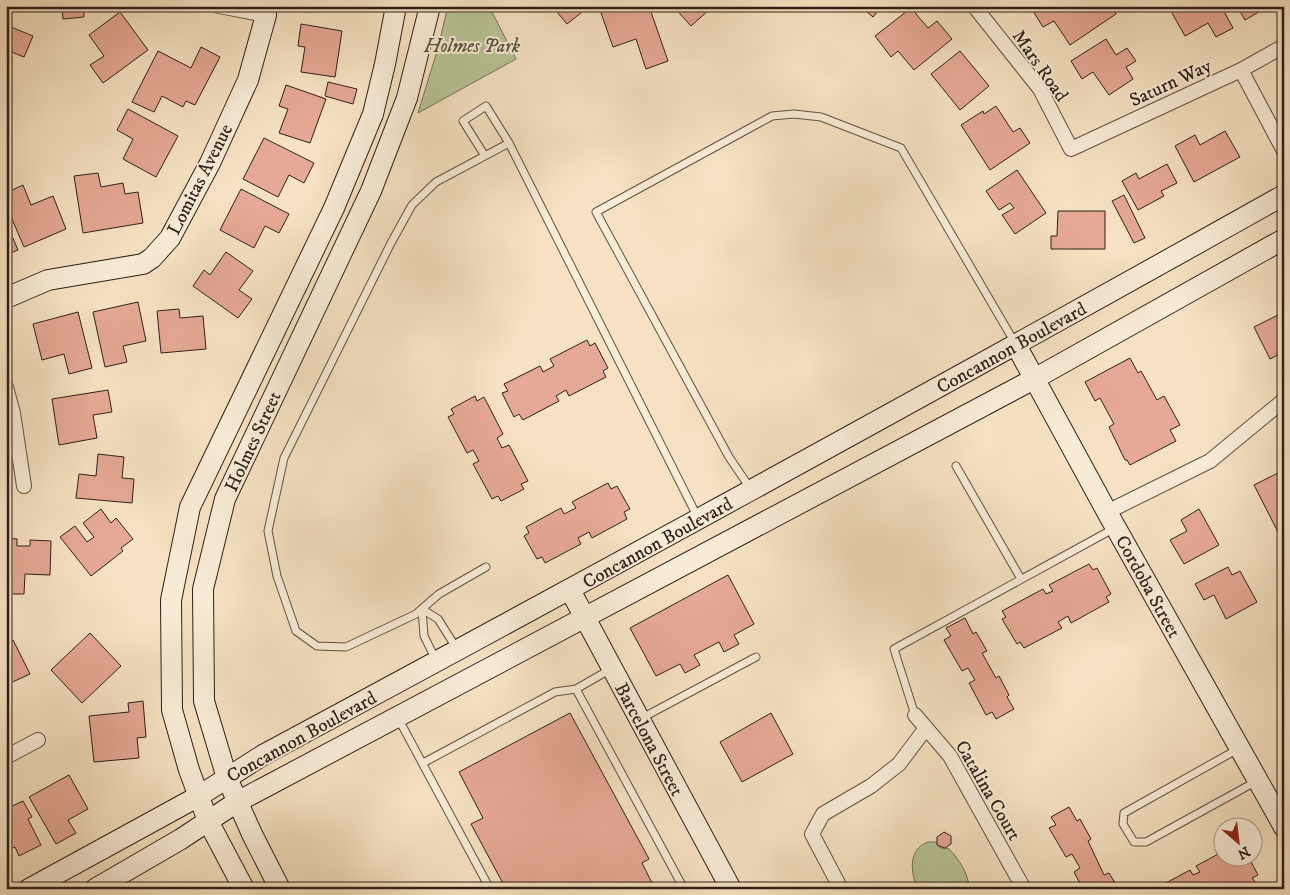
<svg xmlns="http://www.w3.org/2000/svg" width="1290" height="895" viewBox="0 0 1290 895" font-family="'IM FELL DW Pica',serif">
  <rect width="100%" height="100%" fill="#f6e2c2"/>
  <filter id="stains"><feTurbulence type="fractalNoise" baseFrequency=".004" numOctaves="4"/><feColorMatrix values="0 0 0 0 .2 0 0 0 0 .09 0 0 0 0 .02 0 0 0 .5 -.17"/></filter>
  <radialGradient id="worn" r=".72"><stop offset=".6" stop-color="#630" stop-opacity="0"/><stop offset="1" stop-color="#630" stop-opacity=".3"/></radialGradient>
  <path fill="#b8c496" stroke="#737258" d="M448 6H489L516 59 418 113 438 48Z
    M928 842H936L939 847 944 849 948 848C960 860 967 872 970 889H918C910 873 908 849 928 842Z"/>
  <path fill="#e6a995" stroke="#2e201a" d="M17 6H33L30 12Z
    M62 6H84V17L63 19Z
    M306 6H325V11L307 12Z
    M552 6H577L582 12 567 24Z
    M611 6H649L668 61 646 69 636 39 613 47 600 10Z
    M673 6H711L709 8 710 9 691 26Z
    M860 6H882L873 17Z
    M1040 6H1071L1072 8 1075 6H1087L1090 11 1098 6H1110L1116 14 1070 45 1054 21 1043 27 1033 11Z
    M1168 6H1221L1233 28 1216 37 1208 23 1185 36Z
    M1237 6H1269L1245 20Z
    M911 8 928 28 937 21 952 39 914 70 898 51 891 57 875 36Z
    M120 12 148 50 103 83 90 65 104 56 89 35Z
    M301 24 342 31 335 77 301 72 305 47 298 46Z
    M6 25 33 36 24 57 9 51 6 57Z
    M1106 39 1116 55 1127 48 1136 61 1126 67 1133 79 1109 95 1093 72 1082 79 1071 61Z
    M201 47 220 57 195 105 186 101 183 107 162 96 154 112 132 102 158 51 191 68Z
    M960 51 989 86 960 110 931 74Z
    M328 82 357 89 353 104 325 96Z
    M286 85 326 99 310 143 279 133 288 109 279 106Z
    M996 106 1013 132 1020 128 1030 143 990 170 961 125 983 111 984 114Z
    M128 109 178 136 156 177 123 159 133 139 117 130Z
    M1225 131 1240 157 1194 182 1175 146 1195 135 1200 145Z
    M264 138 314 163 304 183 289 175 278 197 243 179Z
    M1167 164 1177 183 1161 191 1164 196 1138 210 1122 181 1136 173 1139 179Z
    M1017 170 1046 213 1015 234 1002 215 1014 208 1010 203 999 210 986 191Z
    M98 173 101 187 123 183 125 194 138 192 143 223 83 233 74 176Z
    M23 185 31 205 53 196 66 229 24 247 6 205V193Z
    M241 189 289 214 279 233 265 226 254 248 220 230Z
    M1124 195 1145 238 1134 243 1112 201Z
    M1058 211H1105V249H1051V236H1057Z
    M6 222 18 250 6 255Z
    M226 252 253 271 239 290 252 299 238 318 193 286 204 270 210 275Z
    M138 302 146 341 123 346 127 362 105 367 93 312Z
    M179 309 180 318 203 316 206 349 161 353 157 311Z
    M78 312 92 368 69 374 64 354 42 360 33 324Z
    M1284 312V352L1270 359 1254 327Z
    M587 340 590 346 595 343 608 368 603 371 606 377 569 396 566 390 556 396 559 401 523 420 519 414 514 417 502 393 508 391 504 384 540 366 543 372 554 366 550 359Z
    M1130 358 1138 373 1141 371 1157 400 1164 396 1180 425 1170 430 1176 441 1130 465 1127 460H1125L1109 427 1114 424 1100 398 1095 401 1085 382Z
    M108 390 112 412 93 415 97 438 59 445 52 399Z
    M475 396 477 401 484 397 503 434 497 438 502 448 509 445 528 481 521 484 524 489 501 501 498 496 492 499 473 464 479 461 473 450 467 453 448 417 454 414 451 409Z
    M98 454 124 457 122 478 134 479 132 503 76 498 79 474 96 476Z
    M1284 470V529L1278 532 1254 485Z
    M608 483 611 489 617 486 630 509 624 512 627 519 592 538 589 532 578 538 581 544 545 563 542 557 537 559 524 536 529 533 526 527 561 508 564 514 576 508 572 502Z
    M101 509 111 523 116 518 133 539 121 548 123 551 91 576 60 537 75 526 87 542 94 537 83 523Z
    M1199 509 1219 545 1184 564 1170 540 1187 531 1181 520Z
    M6 538 17 539V546H30V540L51 541 50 575 25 574 24 594H6Z
    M1089 564 1093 570 1097 568 1111 594 1106 597 1109 602 1071 623 1068 616 1058 622 1062 628 1024 648 1020 642 1017 644 1002 619 1006 617 1002 611 1043 589 1046 594 1053 591 1049 585Z
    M1228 567 1232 575 1240 571 1257 602 1226 619 1214 595 1204 600 1195 584Z
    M728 575 754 624 734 635 739 644 724 652 719 642 694 655 700 665 685 673 680 664 656 676 630 628Z
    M965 618 973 634 976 632 987 651 982 653 996 678 999 676 1009 695 1007 697 1014 709 996 719 992 712 986 715 969 683 975 680 968 668 962 671 944 640 951 636 946 628Z
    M90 633 121 666 82 703 51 670Z
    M13 640 30 674 6 685V643Z
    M143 701 146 737 137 738 139 758 94 762 89 716 129 712 128 703Z
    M570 713 649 859 642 863 655 889H506L471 824 483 818 459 772Z
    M771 713 793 754 742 782 720 742Z
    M69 775 88 809 68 820 76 833 56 844 29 797Z
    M23 801 32 817 28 819 41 845 19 856 15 847 6 851V809Z
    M1069 807 1077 821 1080 819 1091 839 1088 841 1104 875 1109 873 1115 883 1110 885 1112 889H1083L1074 872 1080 868 1072 854 1066 857 1049 828 1056 825 1051 817Z
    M944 832 951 836V844L945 848 937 845V837Z
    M1222 852V858H1249L1258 875 1252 878 1256 883 1246 889H1155L1190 870 1193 875 1200 872 1196 866Z"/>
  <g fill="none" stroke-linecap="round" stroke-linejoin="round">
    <defs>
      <path id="lane" d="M485 156 463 121 486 106 509 143 697 516
        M956 466 1021 579
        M750 488 729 457 596 212 772 116 794 114 821 117 901 148 1015 343
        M486 567 439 594 416 614 346 647 317 646 296 631 277 576 268 531 284 458 391 243 412 205 436 182 509 143
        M422 609 438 619 457 649
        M422 609 424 636 436 660
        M576 689 684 889
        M915 715 894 649 1113 529
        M398 718 490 889
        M642 718 756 657
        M1238 749 1124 813 1123 824 1134 842H1146L1255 782
        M423 763 555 692 576 689 611 669"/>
      <path id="street" d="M219 6 266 15
        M974 6 1040 89 1071 149 1241 70 1284 46
        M1241 70 1284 151
        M6 387 13 413 24 486
        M1107 512 1210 461 1284 400
        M915 715 950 756 1024 889
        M6 757 38 740
        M841 889 812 834 823 814 871 786 899 764 926 728"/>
      <path id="secondary" d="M6 298 48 280 143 264 152 258 170 238 210 163 248 80 266 15V6
        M1016 345 1107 512 1284 827
        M570 590 731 889
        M29 889 199 796 263 755C605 571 945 385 1284 195
        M95 889 181 839 237 802 1034 379 1284 239
        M244 889 208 821 189 770 172 710 171 600 190 507 334 208 373 114 385 64 396 6
        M280 889 252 834 227 778 204 701 203 589 225 499 371 191 407 98 430 6"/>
    </defs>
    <use href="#lane" stroke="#605044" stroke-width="9"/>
    <use href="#street" stroke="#605044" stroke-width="16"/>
    <use href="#secondary" stroke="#2e201a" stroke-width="22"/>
    <use href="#lane" stroke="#f9ecd7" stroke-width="7"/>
    <use href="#street" stroke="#f9ecd7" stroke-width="14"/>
    <use href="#secondary" stroke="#f9ecd7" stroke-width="20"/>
  </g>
  <g text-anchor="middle" stroke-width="4" stroke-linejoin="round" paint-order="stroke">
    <g font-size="19" font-style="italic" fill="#57513f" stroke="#f9ecd7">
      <text x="472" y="52">Holmes Park</text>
    </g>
    <g font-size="19" fill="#2e201a" stroke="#f9ecd7">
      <text transform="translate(1041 65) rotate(55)" y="7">Mars Road</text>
      <text transform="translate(1170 82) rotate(-25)" y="7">Saturn Way</text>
      <text transform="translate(199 179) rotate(-63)" y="7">Lomitas Avenue</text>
      <text transform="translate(1011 347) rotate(-29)" y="7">Concannon Boulevard</text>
      <text transform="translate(252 441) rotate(-65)" y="7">Holmes Street</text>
      <text transform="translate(657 542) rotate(-29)" y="7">Concannon Boulevard</text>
      <text transform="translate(1149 586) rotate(61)" y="7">Cordoba Street</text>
      <text transform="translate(301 736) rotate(-29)" y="7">Concannon Boulevard</text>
      <text transform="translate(650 739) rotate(62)" y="7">Barcelona Street</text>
      <text transform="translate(989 790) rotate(60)" y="7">Catalina Court</text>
    </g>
  </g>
  <rect width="1290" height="895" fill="none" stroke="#f6e2c2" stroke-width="25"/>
  <rect x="8" y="8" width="1275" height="880" fill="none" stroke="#2e201a" stroke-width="2.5"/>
  <rect x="12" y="12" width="1265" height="870" fill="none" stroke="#2e201a"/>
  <g transform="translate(1238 842) rotate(152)"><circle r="24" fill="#f9ecd7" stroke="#a89a8b"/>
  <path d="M0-4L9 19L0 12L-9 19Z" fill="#8f2418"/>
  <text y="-8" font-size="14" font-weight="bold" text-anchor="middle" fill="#2e201a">N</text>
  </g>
  <rect width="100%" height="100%" filter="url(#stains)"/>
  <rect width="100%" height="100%" fill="url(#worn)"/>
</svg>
